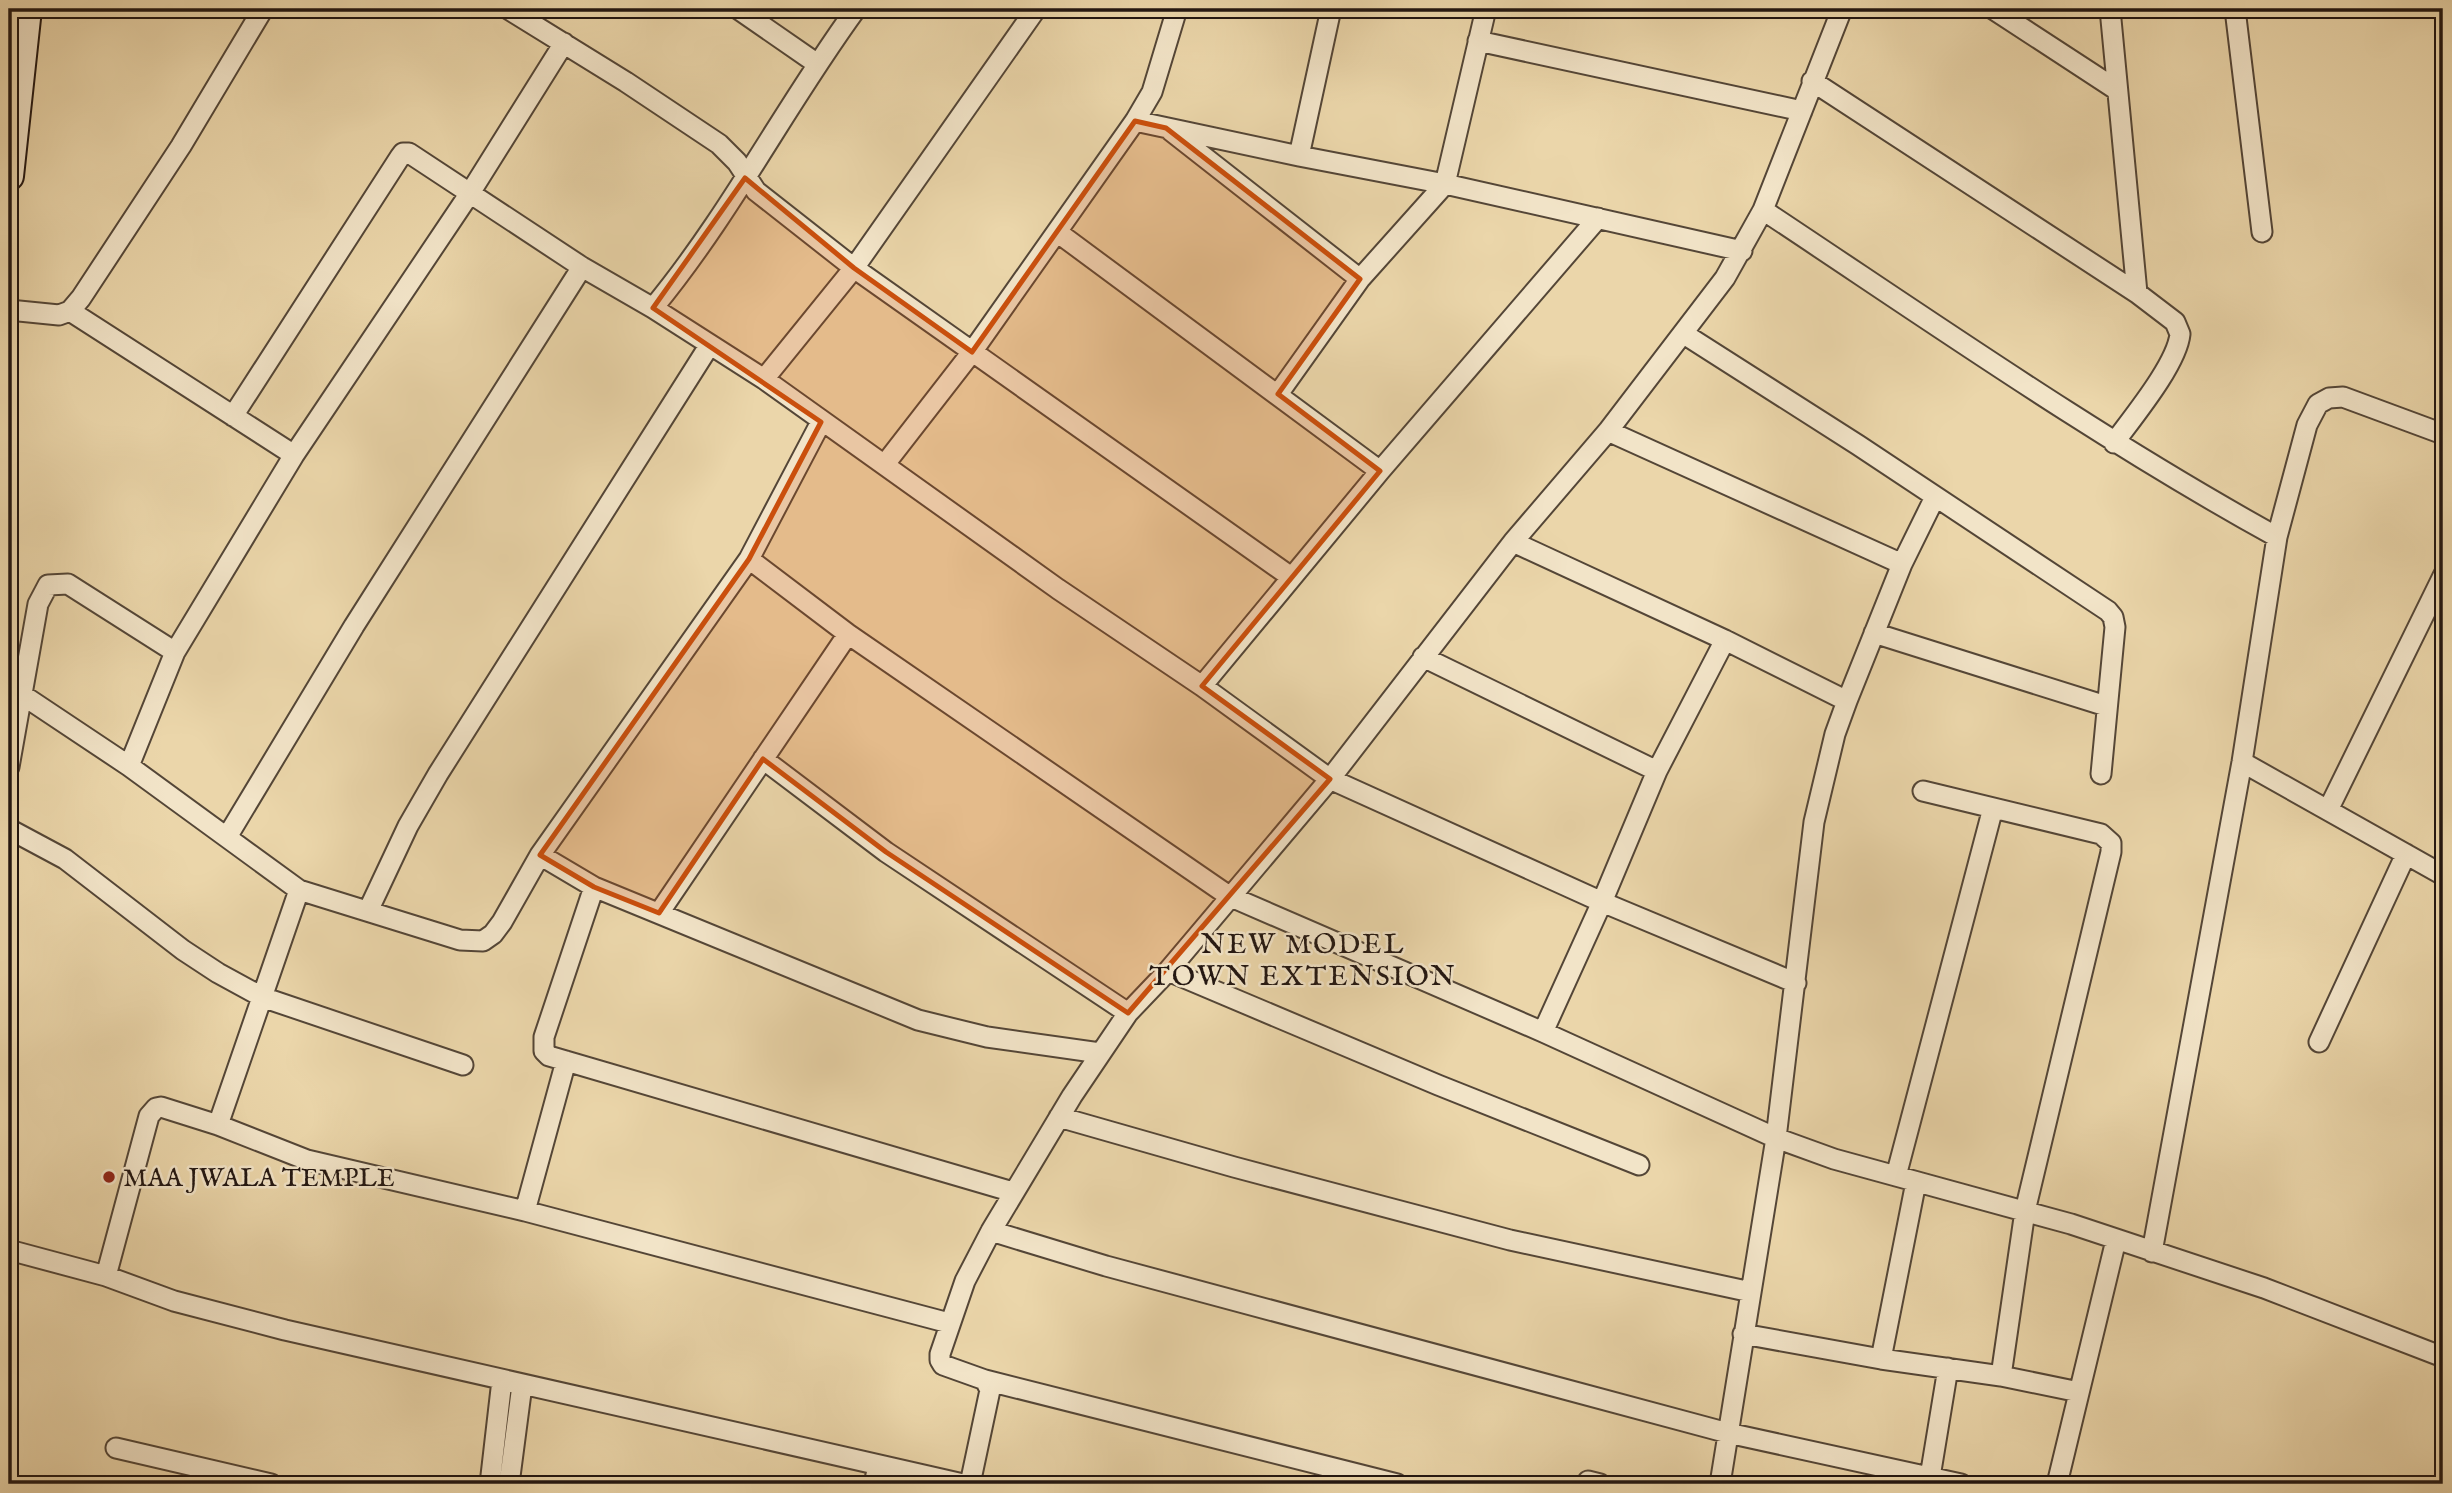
<svg xmlns="http://www.w3.org/2000/svg" width="2452" height="1493" viewBox="0 0 2452 1493" font-family="'IM FELL English',serif">
  <rect width="100%" height="100%" fill="#ebd6aa"/>
  <filter id="stains"><feTurbulence type="fractalNoise" baseFrequency=".00286" numOctaves="4"/><feColorMatrix values="0 0 0 0 .2 0 0 0 0 .09 0 0 0 0 .02 0 0 0 .5 -.17"/></filter>
  <radialGradient id="worn" r=".72"><stop offset=".6" stop-color="#630" stop-opacity="0"/><stop offset="1" stop-color="#630" stop-opacity=".3"/></radialGradient>
  <g fill="none" stroke-linecap="round" stroke-linejoin="round">
    <defs>
      <path id="minor" d="M508 9 626 82 719 144 737 162 756 191 854 268 1291 577
        M738 9 816 63
        M1993 9 2117 90
        M2110 9 2137 293
        M2235 9 2262 232
        M1478 41 1802 111
        M1812 81 2137 293 2175 322 2180 334C2177 364 2133 417 2114 443
        M1135 121 1299 156 1445 184 1742 251
        M1171 131 1360 279
        M1299 156 1331 9
        M1763 210C1932 322 2099 439 2277 537
        M1057 232 1380 471
        M653 308C730 215 785 106 856 9
        M9 310 59 315 70 311 81 298 181 146 263 9
        M70 311 294 455
        M1684 334 1858 445 2108 611 2113 617 2115 627 2101 774
        M764 379 854 268 1036 9
        M1278 394 1360 279 1445 184 1486 9
        M233 416 400 157 403 153H409L582 267 653 308 764 379 1058 589 1202 686 1330 779 1602 902 1796 983
        M1608 431 1902 564
        M885 464 972 352 1135 121 1152 92 1177 9
        M1513 542 1725 640 1847 701
        M749 559 848 634 1229 896 1543 1032 1776 1138 1834 1159 2071 1224 2264 1288 2443 1357
        M1874 633 2106 706
        M1423 657 1657 771
        M1202 686 1380 471 1598 218
        M21 694 129 766 299 890 460 940 483 941 493 934 502 922 540 855 749 559 821 422
        M763 759 886 852 1128 1013
        M2242 762 2443 875
        M129 766 175 652 294 455 470 193 564 43
        M9 767 38 604 48 585 68 584 175 652
        M1923 791 2101 834 2111 843V852L2025 1211 2001 1376
        M2328 810 2443 576
        M9 829 65 859 183 950 218 973 262 997 463 1065
        M227 837 354 626 582 267
        M540 855 594 887 918 1020 987 1037 1100 1053
        M594 887 544 1037V1051L549 1056 1013 1192
        M368 911 408 826 438 774 709 346
        M659 913 848 634
        M1168 971 1438 1085 1639 1165
        M1543 1032 1602 902 1657 771 1725 640
        M2319 1042 2406 854
        M1059 1117 1234 1167 1510 1240 1751 1292
        M218 1125 299 890
        M1896 1176 1993 808
        M525 1211 566 1061
        M991 1231 1106 1266 1728 1433 1961 1484
        M9 1250 106 1276 174 1301 285 1330 963 1484
        M2152 1252 2242 762 2277 537 2307 425 2318 404 2329 398 2343 397 2443 434
        M106 1276 149 1116 156 1108 161 1107 218 1125 307 1160 525 1211 949 1323
        M1743 1334 1881 1359 2001 1376 2079 1392
        M1881 1359 1916 1182
        M985 1380 1397 1484
        M116 1448 271 1484
        M1930 1477 1948 1368
        M1588 1481 1600 1484
        M490 1484 502 1380
        M509 1484 522 1385
        M874 1484 878 1466
        M970 1484 990 1390 985 1380 943 1365 940 1360V1354L965 1281 991 1231 1072 1096 1128 1013 1168 971 1330 779 1513 542 1608 431 1725 278 1763 210 1842 9
        M1720 1484 1776 1138 1814 822 1835 734 1847 701 1902 564 1935 497
        M2057 1484 2116 1240"/>
      <path id="secondary" d="M9 176 27 9"/>
    </defs>
    <use href="#minor" stroke="#544637" stroke-width="23"/>
    <use href="#secondary" stroke="#221611" stroke-width="32"/>
    <use href="#minor" stroke="#f2e4c8" stroke-width="19"/>
    <use href="#secondary" stroke="#f2e4c8" stroke-width="28"/>
  </g>
  <path fill="#ca4f0d" fill-opacity="0.2" stroke="#ca4f0d" stroke-width="5" stroke-linejoin="round" d="M1135 121 1166 128 1360 279 1278 394 1380 471 1202 686 1330 779 1128 1013 886 852 763 759 659 913 594 887 540 855 749 559 821 422 653 308 745 178 854 268 972 352Z"/>
  <circle fill="#8f2418" stroke="#f2e4c8" stroke-width="2.5" cx="109" cy="1177" r="7"/>
  <g text-anchor="middle" stroke-width="5" stroke-linejoin="round" paint-order="stroke">
    <g font-size="26" fill="#221611" stroke="#f2e4c8" text-anchor="start">
      <text x="123" y="1186">MAA JWALA TEMPLE</text>
    </g>
    <g font-size="28" letter-spacing="2" fill="#221611" stroke="#f2e4c8">
      <text x="1303" y="953">NEW MODEL<tspan x="1303" dy="32">TOWN EXTENSION</tspan></text>
    </g>
  </g>
  <rect width="2452" height="1493" fill="none" stroke="#ebd6aa" stroke-width="35"/>
  <rect x="10" y="10" width="2431" height="1472" fill="none" stroke="#221611" stroke-width="3.5"/>
  <rect x="18" y="18" width="2417" height="1458" fill="none" stroke="#221611" stroke-width="2"/>
  <rect width="100%" height="100%" filter="url(#stains)"/>
  <rect width="100%" height="100%" fill="url(#worn)"/>
</svg>
